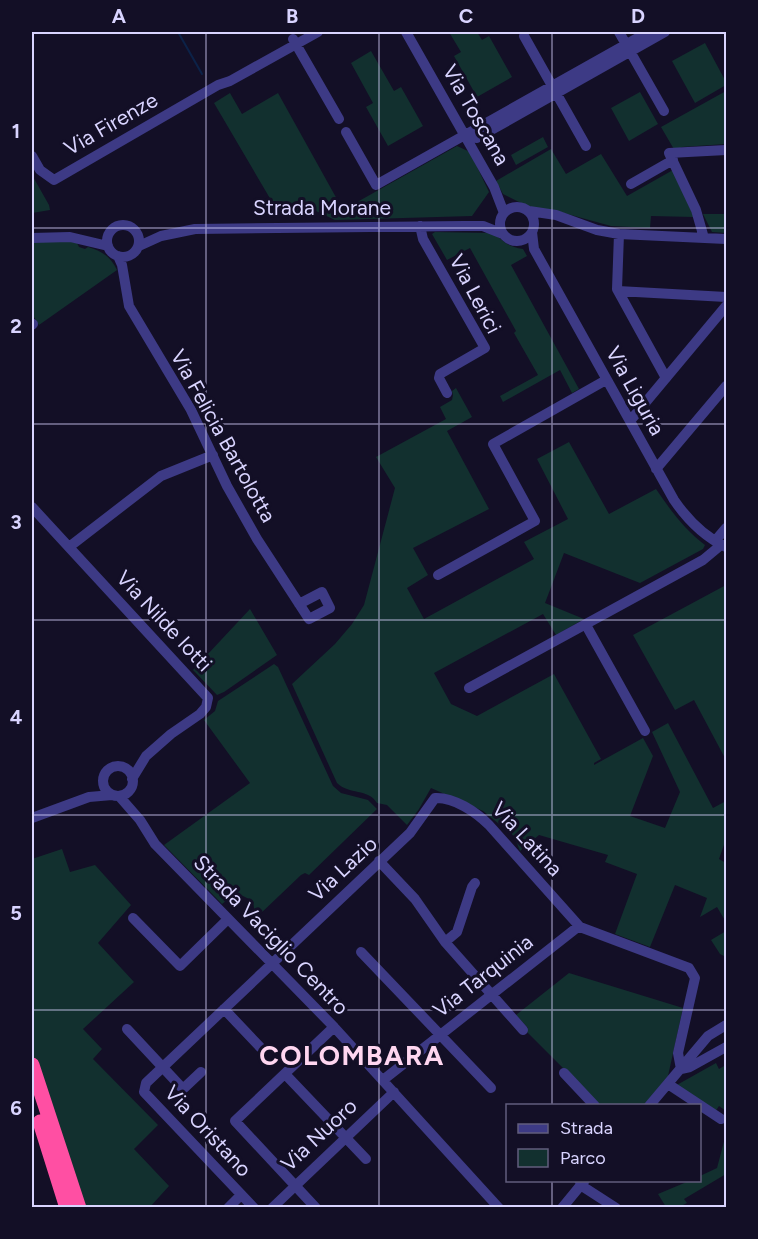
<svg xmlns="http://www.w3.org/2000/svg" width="758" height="1239" viewBox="0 0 758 1239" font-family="Figtree,sans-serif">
  <rect width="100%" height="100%" fill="#130f26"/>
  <path fill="#12302f" d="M449 32H477L482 40 489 36 512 77 477 97 454 56 461 52Z
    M705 43 726 82V85L695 103 672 61Z
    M371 51 394 91 401 87 423 126 388 146 366 107 373 103 351 63Z
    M726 91V144L682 147 675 151 661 127Z
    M640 92 658 124 629 141 611 108Z
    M230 93 242 114 278 93 343 210 457 146 470 152 489 192 472 216 335 220 316 211 278 212 214 103Z
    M543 137 548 147 516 165 511 155Z
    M551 149 566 174 601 154 627 196 673 170 694 217 651 216 650 228 611 226 560 212 535 210 503 194 496 181Z
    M32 175 49 205 50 210 32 213Z
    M703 214H726V233L712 232Z
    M435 232 489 233C503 237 504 247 523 249L527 256 511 265 579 389 572 393 560 370 503 402 500 396 538 375 514 333 516 331 470 248 447 260 432 234Z
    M62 240 77 243 79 247 85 249 88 247C102 251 111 257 117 270L39 325 32 314V243Z
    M456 388 472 417 447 431 489 509 413 548 428 575 407 588 424 619 534 559 524 542 568 519 537 459 569 442 609 514 656 489C671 511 684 529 705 545L703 549 640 583 564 553 545 603 584 619 556 635 543 614 434 673 451 704 477 716 554 674 601 759 594 763V765L643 738 653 756 630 816 665 828 680 792 652 732 668 723 713 808 726 801V839L719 859 726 863V922L717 907 700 917 707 898 675 885 650 947 615 934 637 874 605 862 608 855 539 835 520 851 514 836 483 811 431 788 419 809 407 825 387 805 377 803C368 788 349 795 337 783L292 684 335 644 352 624 364 605 395 488 376 457 446 419 440 407 452 400 453 395 452 391Z
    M726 585V760L694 700 675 710 633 635Z
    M250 609 277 655 224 692 217 695 193 670Z
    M274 664 278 667 333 786 341 793 368 800 377 809 309 875 305 873 301 875 259 915H255L253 901 241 895 231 897 222 904 164 845 250 783 204 720 215 711 218 701Z
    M62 849 70 872 95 865 131 905 98 943 134 982 83 1029 102 1049 93 1059 158 1125 134 1149 169 1186 150 1207H85L32 1054V859Z
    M726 931V957L720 954 711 940Z
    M569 973 683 1008 668 1076 643 1106 600 1105 525 1030 528 1028 516 1015Z
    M716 1063 719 1069 724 1066 726 1070V1111L719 1106 715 1112 675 1086Z
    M726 1134V1174L684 1199 687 1203 679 1207H666L658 1194 689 1181 700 1180V1176L717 1168Z"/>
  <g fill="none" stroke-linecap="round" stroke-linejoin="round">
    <path stroke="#0c2248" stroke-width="2" d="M178 32 202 74"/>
    <path stroke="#3d3a85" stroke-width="10" d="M406 32 494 187 504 213
      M619 32 664 111
      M524 36 586 146
      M293 39 339 119
      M346 132 376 185 648 32
      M465 136 477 138 665 32
      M32 156 40 170 54 180 218 85 230 81 318 32
      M631 184 673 160
      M500 224a17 17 0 1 1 34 0a17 17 0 1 1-34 0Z
      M529 211 556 215 597 230 619 234 726 239
      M107 241a16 16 0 1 1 32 0a16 16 0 1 1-32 0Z
      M420 226 423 239 485 348 440 374 439 378 447 393
      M532 232 534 249 674 500C687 519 705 537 726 547
      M619 234 617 289 666 378
      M32 238 70 237 108 246
      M704 238 696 210 669 153 726 150
      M139 246 161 236 195 229 464 226H483L503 234
      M118 256 122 265 129 306 191 410 227 486 257 539 309 619 330 608 322 592 299 604
      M618 291 726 297
      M32 325 33 324
      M630 421 726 306
      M656 469 726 386
      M32 507 208 698 206 707 200 714 171 734 146 756 132 779
      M715 541 726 528
      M69 547 161 476 213 455
      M438 575 535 521 493 444 606 380
      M586 625 645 731
      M469 688 703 560 721 545
      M103 781a15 15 0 1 1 30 0a15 15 0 1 1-30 0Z
      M119 796 140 820 155 844 334 1027 499 1208
      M32 818 89 797 112 795
      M379 861 415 899 445 942 523 1030
      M133 918 180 966 228 919
      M445 942 457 932 472 887 475 883
      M361 952 491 1088
      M224 1009 260 1047
      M127 1029 183 1089 201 1072
      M681 1069 690 1067 726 1047
      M564 1073 595 1106
      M285 1074 366 1159
      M383 1080 579 926
      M668 1084 721 1119
      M649 1106 708 1036 726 1025
      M579 1180 585 1188 616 1208
      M228 1208 241 1195
      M254 1208 144 1092 146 1083 410 833 435 798C454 797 476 812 489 825L580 927 689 968 695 978 678 1053 681 1069
      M272 1208 394 1092
      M316 1208 235 1121 334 1027
      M562 1208 585 1180"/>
    <path stroke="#ff4fa3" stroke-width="15" d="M32 1065 79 1208
      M40 1122 67 1208"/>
  </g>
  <path fill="none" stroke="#d9d4ff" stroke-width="1.5" stroke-opacity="0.55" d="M206 32V1208M379 32V1208M552 32V1106M32 228H726M32 424H726M32 620H726M32 815H726M32 1010H726M552 1180V1208"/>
  <g text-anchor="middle" stroke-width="6" stroke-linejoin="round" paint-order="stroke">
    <g font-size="21" fill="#d9d4ff" stroke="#130f26">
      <text transform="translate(476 115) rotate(60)" y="7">Via Toscana</text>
      <text transform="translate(111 124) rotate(-30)" y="7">Via Firenze</text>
      <text x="322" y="215">Strada Morane</text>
      <text transform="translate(475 294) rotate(62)" y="7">Via Lerici</text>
      <text transform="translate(635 391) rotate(61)" y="7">Via Liguria</text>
      <text transform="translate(223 436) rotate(61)" y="7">Via Felicia Bartolotta</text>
      <text transform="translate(164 621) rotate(47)" y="7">Via Nilde Iotti</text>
      <text transform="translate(527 839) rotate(47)" y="7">Via Latina</text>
      <text transform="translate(343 869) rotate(-43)" y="7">Via Lazio</text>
      <text transform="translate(271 935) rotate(46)" y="7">Strada Vaciglio Centro</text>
      <text transform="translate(483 976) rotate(-38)" y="7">Via Tarquinia</text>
      <text transform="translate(208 1131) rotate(47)" y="7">Via Oristano</text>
      <text transform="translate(319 1135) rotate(-43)" y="7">Via Nuoro</text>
    </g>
    <g font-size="27" font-weight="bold" letter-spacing="1.5" fill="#ffd6f0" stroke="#130f26">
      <text x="352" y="1065">COLOMBARA</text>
    </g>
  </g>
  <rect width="758" height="1239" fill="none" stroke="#130f26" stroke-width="66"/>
  <rect x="506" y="1104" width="195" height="78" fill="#130f26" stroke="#625e7d" stroke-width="1.5"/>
  <rect x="518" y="1124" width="30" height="9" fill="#3d3a85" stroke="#625e7d" stroke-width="1.5"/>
  <text x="560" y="1134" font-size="18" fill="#d9d4ff">Strada</text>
  <rect x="518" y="1149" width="30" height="18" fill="#12302f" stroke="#625e7d" stroke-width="1.5"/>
  <text x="560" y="1164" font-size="18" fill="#d9d4ff">Parco</text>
  <rect x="33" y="33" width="692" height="1173" fill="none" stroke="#d9d4ff" stroke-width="2"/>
  <g font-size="20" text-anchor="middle" font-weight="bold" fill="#d9d4ff">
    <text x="119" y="23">A</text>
    <text x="292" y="23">B</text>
    <text x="466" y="23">C</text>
    <text x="638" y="23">D</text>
    <text x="16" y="138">1</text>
    <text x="16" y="333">2</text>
    <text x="16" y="529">3</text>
    <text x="16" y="724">4</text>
    <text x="16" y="920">5</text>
    <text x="16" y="1115">6</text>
  </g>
</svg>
